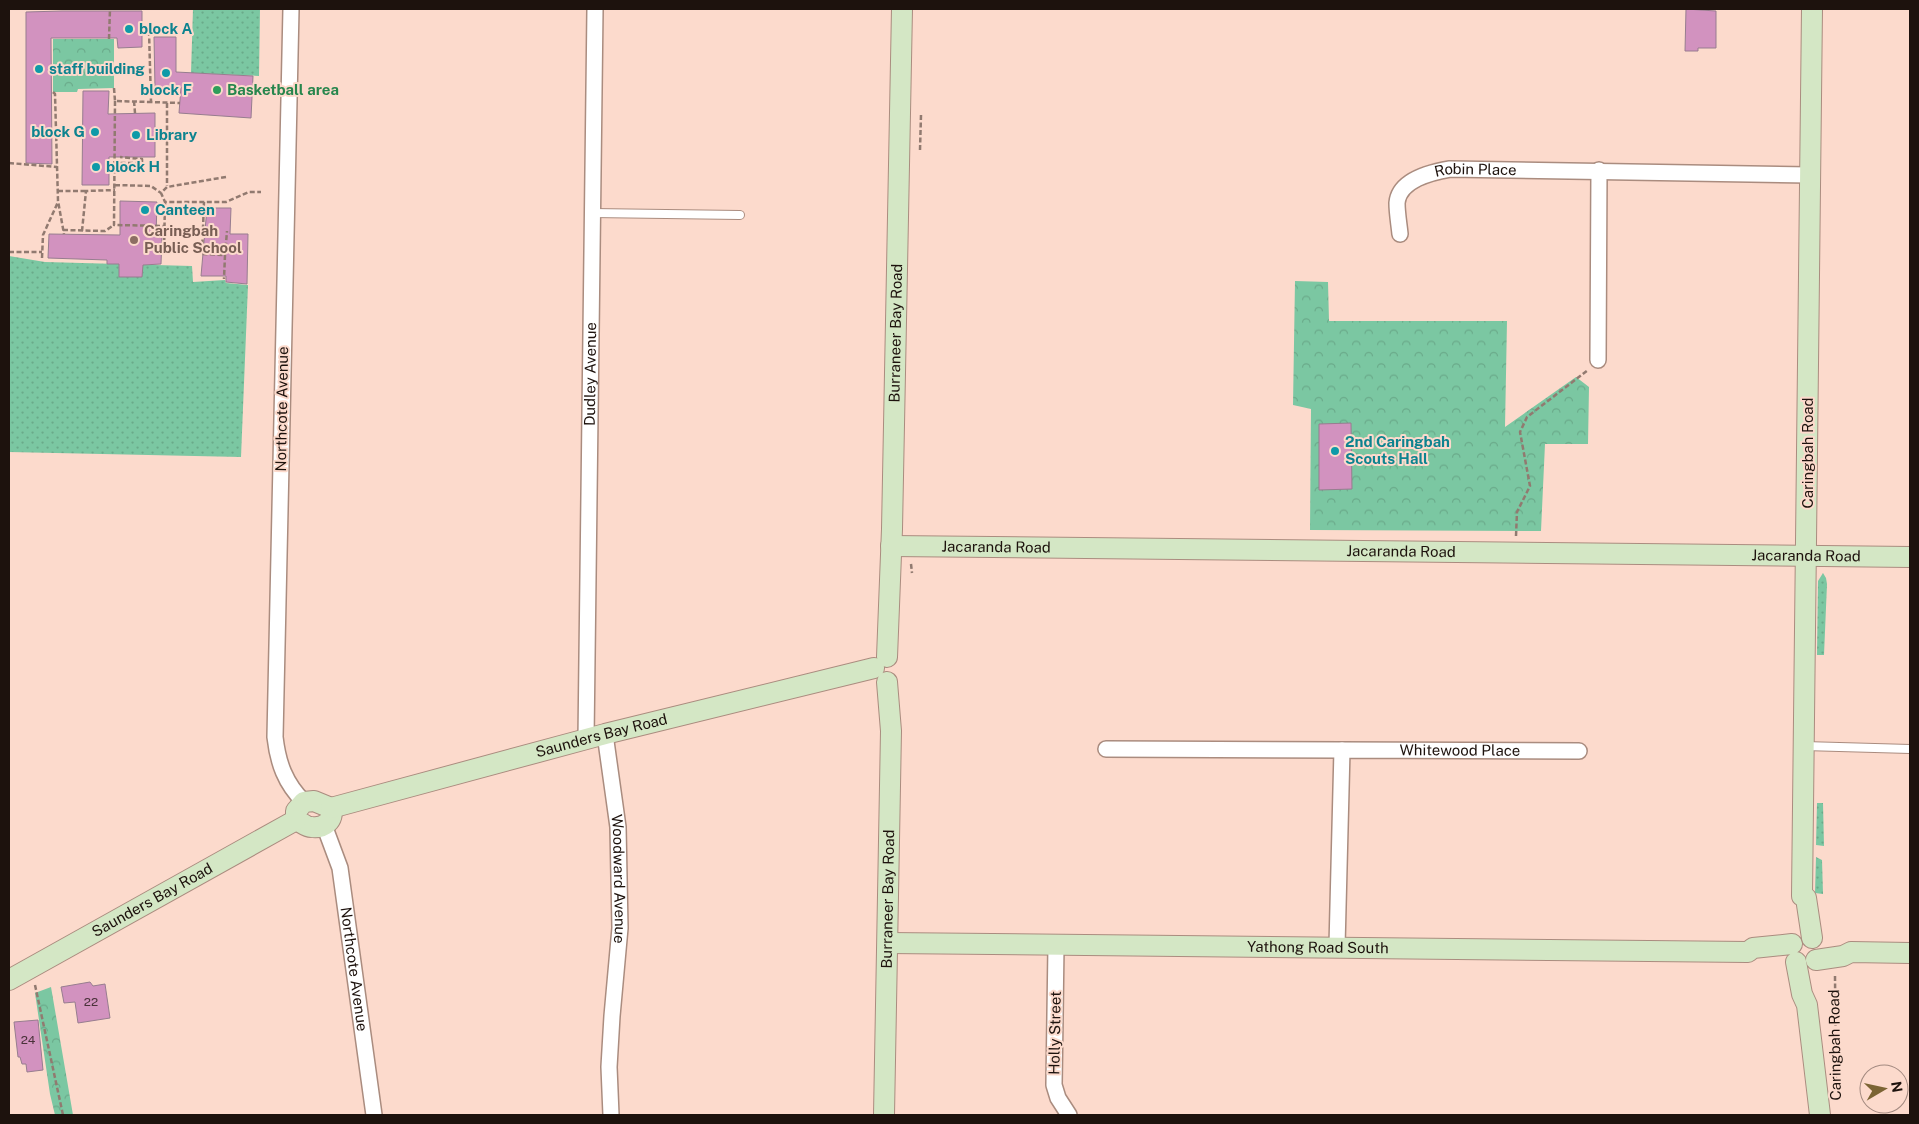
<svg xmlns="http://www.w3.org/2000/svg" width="1919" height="1124" viewBox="0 0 1919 1124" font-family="'Public Sans',sans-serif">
  <defs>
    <pattern id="grass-dots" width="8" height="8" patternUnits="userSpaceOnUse" patternTransform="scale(1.25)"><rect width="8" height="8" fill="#7bc7a2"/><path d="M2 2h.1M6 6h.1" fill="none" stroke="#6aaa8a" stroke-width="1.8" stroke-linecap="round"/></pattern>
    <pattern id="park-crowns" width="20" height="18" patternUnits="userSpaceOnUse" patternTransform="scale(1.25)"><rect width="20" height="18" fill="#7bc7a2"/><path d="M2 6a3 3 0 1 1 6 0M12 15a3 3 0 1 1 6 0" fill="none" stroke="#6aaa8a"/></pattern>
  </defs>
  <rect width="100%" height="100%" fill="#fcdacc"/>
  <path fill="url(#grass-dots)" d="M193 9H260L259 76 191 73Z
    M9 256 45 262 192 266 193 282 225 280 226 283 248 285 241 457 9 452Z
    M1823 573 1826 578 1827 584 1824 655H1817L1818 581Z
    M1817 803H1823L1824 846 1816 845Z
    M1816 857 1822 860 1823 894 1815 893Z"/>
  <path fill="url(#park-crowns)" d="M53 39H114V88L78 89 77 92H53Z
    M1295 281 1328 282 1329 321H1507L1505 427 1576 377 1589 387 1588 444H1545L1541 531 1310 530 1311 409 1293 405Z
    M51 987 73 1115H55L50 1094 35 993Z"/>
  <path fill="#d292bf" stroke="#977d8f" d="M1686 9 1716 11V48H1698V51H1685Z
    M62 11H142V47L118 48 117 38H51L52 164 26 163V12Z
    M154 37H176V72L253 76 251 118 179 113 181 87 155 88Z
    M83 91H109L108 114 155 113V157H109V185H82Z
    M120 201 157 202 156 236 162 237 161 264 143 265 142 277H119V264H107V260L48 258 49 234 120 235Z
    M207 208H231L230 234H248L247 284 226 282V276H201Z
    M1351 423 1352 489 1319 490V424Z
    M90 982 93 986 105 984 110 1018 78 1023 75 1002 64 1003 61 987Z
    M38 1020 43 1070 27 1072 26 1064H22L20 1057H18L14 1022Z"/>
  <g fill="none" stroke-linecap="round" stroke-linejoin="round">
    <defs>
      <path id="lane" d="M592 213 740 215
        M1804 746 1910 749"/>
      <g id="street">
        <path d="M291 9 275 737C278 763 285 783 304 802"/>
        <path id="s1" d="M1400 234C1399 224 1397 213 1397 203 1399 180 1432 172 1450 169L1809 175"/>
        <path d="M1598 360 1599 170"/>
        <path id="s2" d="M605 734 618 827 620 928 612 1016 609 1067 611 1115"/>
        <path id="s3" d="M586 739 595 9"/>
        <path d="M1106 749 1342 750"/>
        <path id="s4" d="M324 825 340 868 374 1115"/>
        <path d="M1056 946 1054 1085 1058 1098 1069 1115"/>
        <path id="s5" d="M1337 946 1342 750 1579 751"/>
      </g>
      <g id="secondary">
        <path d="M1812 9 1802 896 1806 898 1812 938"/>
        <path id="s6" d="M891 546 1910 557"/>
        <path id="s7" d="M887 657 892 529 902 9"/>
        <path d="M314 801 331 808C335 820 324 829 311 827 306 827 301 822 296 820V811L304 802Z"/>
        <path id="s8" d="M331 808 605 734 874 668"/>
        <path id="s9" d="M888 943 1748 952 1753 948 1792 944"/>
        <path d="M1816 960 1843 956 1851 952 1910 953"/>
        <path d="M1796 962 1802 994 1807 1005 1820 1115"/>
        <path id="s10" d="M9 980 296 820"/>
        <path id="s11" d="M884 1115 891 731 887 682"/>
      </g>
    </defs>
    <use href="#lane" stroke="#aa8c7f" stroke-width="10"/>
    <use href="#street" stroke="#aa8c7f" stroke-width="18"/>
    <use href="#secondary" stroke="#aa8c7f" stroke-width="22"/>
    <path stroke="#917a70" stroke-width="2.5" stroke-dasharray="5 2.5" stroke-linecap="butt" d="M149 31 151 102 180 103
      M109 39 110 9
      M114 88 115 101 151 102
      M53 92 55 94 58 201 64 234
      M115 101 114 225 165 226
      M134 101 135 113
      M167 103V186
      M920 150 921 115
      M9 163 57 167
      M113 163H142V159L120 157
      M226 177 167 187 161 193 165 202H226L249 192H261
      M115 185 151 186 161 193
      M58 191H86
      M204 202 202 254 225 255 224 279
      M63 230 105 231 114 225
      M82 231 86 191 115 190
      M164 250 165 202
      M9 252H42
      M225 255 227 231
      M42 258 43 235 58 202
      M1516 536 1517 512 1530 486 1520 432 1527 417 1588 370
      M911 564 912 573
      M1835 976 1836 1087
      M35 985 63 1115"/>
    <use href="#lane" stroke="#fff" stroke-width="8"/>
    <use href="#street" stroke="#fff" stroke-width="15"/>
    <use href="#secondary" stroke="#d4e7c5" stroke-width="20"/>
  </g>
  <g fill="#0f9aa8" stroke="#fcdacc" stroke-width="2">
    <circle cx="129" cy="29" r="5"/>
    <circle cx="39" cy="69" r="5"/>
    <circle cx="166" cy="73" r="5"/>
    <circle cx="95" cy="132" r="5"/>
    <circle cx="136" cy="135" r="5"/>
    <circle cx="96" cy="167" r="5"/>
    <circle cx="145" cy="210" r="5"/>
    <circle cx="1335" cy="451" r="5"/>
  </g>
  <circle fill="#2e9e5b" stroke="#fcdacc" stroke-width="2" cx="217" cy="90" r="5"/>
  <circle fill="#8d6e63" stroke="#fcdacc" stroke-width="2" cx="134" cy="240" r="5"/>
  <g text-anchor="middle" stroke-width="4" stroke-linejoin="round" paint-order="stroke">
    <g font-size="12" fill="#4a323a">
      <text x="91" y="1006">22</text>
      <text x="28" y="1044">24</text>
    </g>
    <g font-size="15" font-weight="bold" fill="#0d838f" stroke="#fcdacc" text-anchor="start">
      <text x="139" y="34">block A</text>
      <text x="49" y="74">staff building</text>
      <text x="166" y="95" text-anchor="middle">block F</text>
      <text x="85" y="137" text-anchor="end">block G</text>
      <text x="146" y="140">Library</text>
      <text x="106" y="172">block H</text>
      <text x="155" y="215">Canteen</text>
      <text x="1345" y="447">2nd Caringbah<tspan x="1345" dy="17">Scouts Hall</tspan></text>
    </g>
    <g font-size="15" font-weight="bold" fill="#27864d" stroke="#fcdacc" text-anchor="start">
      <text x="227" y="95">Basketball area</text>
    </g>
    <g font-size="15" fill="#1d120d" stroke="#fcdacc">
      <text dy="5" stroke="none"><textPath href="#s1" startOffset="124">Robin Place</textPath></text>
      <text dy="5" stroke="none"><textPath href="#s7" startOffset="324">Burraneer Bay Road</textPath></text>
      <text dy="5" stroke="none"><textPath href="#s3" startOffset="365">Dudley Avenue</textPath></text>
      <text transform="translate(282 409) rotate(-89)" y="5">Northcote Avenue</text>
      <text transform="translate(1808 453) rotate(-90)" y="5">Caringbah Road</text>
      <text dy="5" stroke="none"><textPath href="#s6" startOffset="105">Jacaranda Road</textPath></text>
      <text dy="5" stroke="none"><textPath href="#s6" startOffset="510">Jacaranda Road</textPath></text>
      <text dy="5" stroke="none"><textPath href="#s6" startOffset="915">Jacaranda Road</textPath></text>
      <text dy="5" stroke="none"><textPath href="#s8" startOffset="280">Saunders Bay Road</textPath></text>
      <text dy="5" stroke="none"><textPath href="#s5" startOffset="314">Whitewood Place</textPath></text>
      <text dy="5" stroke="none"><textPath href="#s2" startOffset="146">Woodward Avenue</textPath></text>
      <text dy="5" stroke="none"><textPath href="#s11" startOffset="216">Burraneer Bay Road</textPath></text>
      <text dy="5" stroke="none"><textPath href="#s10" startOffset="164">Saunders Bay Road</textPath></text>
      <text dy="5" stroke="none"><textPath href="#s9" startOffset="430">Yathong Road South</textPath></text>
      <text dy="5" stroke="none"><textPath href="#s4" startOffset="148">Northcote Avenue</textPath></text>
      <text transform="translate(1055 1033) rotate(-89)" y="5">Holly Street</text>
      <text transform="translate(1835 1045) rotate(-91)" y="5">Caringbah Road</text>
    </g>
    <g font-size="15" font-weight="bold" fill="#785e54" stroke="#fcdacc" text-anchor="start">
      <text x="144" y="236">Caringbah<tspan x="144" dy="17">Public School</tspan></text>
    </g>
  </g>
  <rect width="1919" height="1124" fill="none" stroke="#1d120d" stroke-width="20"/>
  <g transform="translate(1884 1089) rotate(81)"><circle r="24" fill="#fcdacc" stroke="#a38a80"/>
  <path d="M0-4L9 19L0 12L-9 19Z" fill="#7b6434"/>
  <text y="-8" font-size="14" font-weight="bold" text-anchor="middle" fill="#1d120d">N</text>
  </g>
</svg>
